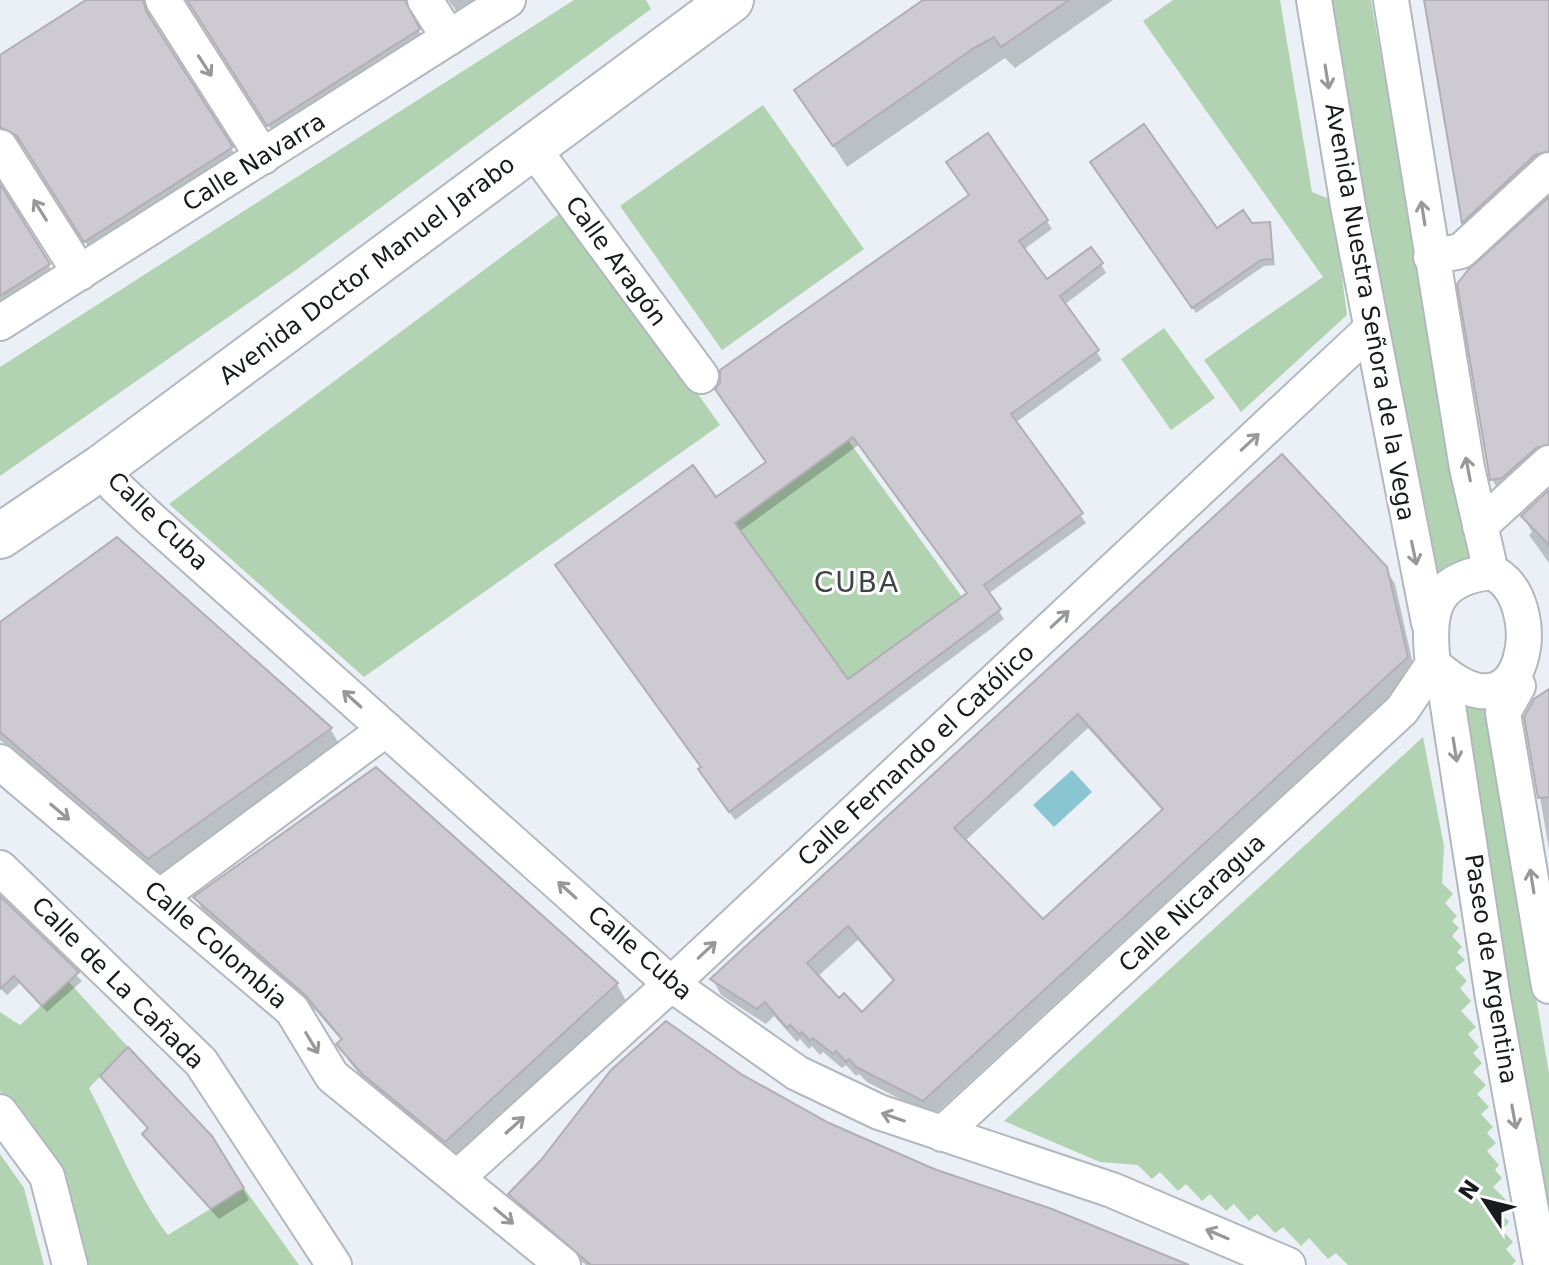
<svg xmlns="http://www.w3.org/2000/svg" width="1549" height="1265" viewBox="0 0 1549 1265" font-family="'DejaVu Sans',sans-serif">
  <rect width="100%" height="100%" fill="#eaf0f6"/>
  <path fill="#b2d3b1" d="M574 0H646L651 9 293 272 0 476V367Z
    M1173 0H1280L1312 192 1332 200 1347 315 1241 412 1204 360 1323 277 1143 21Z
    M1327 0H1371L1470 564 1431 591Z
    M763 105 864 249 722 350 620 206Z
    M566 209 720 425 364 677 169 504Z
    M1164 328 1215 398 1171 430 1121 359Z
    M848 440 962 597 848 679 735 523Z
    M1459 699 1486 706 1549 1073V1229Z
    M1423 737 1444 846 1442 883 1453 894 1445 903 1457 916 1452 921 1459 928 1452 936 1462 947 1457 952 1465 960 1455 968 1467 981 1460 988 1471 1001 1461 1011 1476 1027 1468 1034 1479 1047 1473 1053 1482 1063 1473 1072 1486 1085 1477 1094 1489 1107 1481 1114 1493 1127 1487 1133 1496 1143 1487 1151 1499 1165 1495 1170 1502 1178 1493 1187 1506 1200 1497 1209 1509 1222 1502 1230 1513 1242 1506 1249 1516 1261 1512 1265H1348L1336 1253 1328 1259 1309 1238 1301 1246 1283 1227 1275 1233 1257 1214 1249 1221 1234 1204 1226 1211 1210 1194 1202 1201 1186 1184 1178 1191 1160 1172 1152 1179 1138 1165 1100 1162 1004 1121Z
    M68 981 128 1047 89 1088C115 1137 134 1191 168 1235L244 1188 299 1265H83L56 1166 0 1091V1012L20 1025Z
    M0 1154 24 1188 44 1265H0Z"/>
  <path fill="#8ac6d1" d="M1072 770 1092 792 1054 827 1033 805Z"/>
  <path fill="#0003" fill-rule="evenodd" d="M90 0H151V21L237 158 91 251 24 145 7 136 0 138V57Z
    M188 0H413L410 13 423 39 274 134Z
    M448 0H486L460 16Z
    M927 0H1113L1015 68 1005 58 847 167 797 90Z
    M1426 0H1549V173L1474 241 1463 223Z
    M1096 168 1216 231 1269 224 1275 265 1264 266 1196 313Z
    M0 188 54 274 0 309Z
    M1549 200V468L1503 498 1492 479Z
    M1047 221 1052 229 1023 250 1047 281 1101 264 1106 273 1064 305 1102 360 1015 423 1086 523 988 594 1004 619 735 820 705 778 703 768 716 500 768 463 723 399ZM860 444 969 594 848 682 739 532Z
    M1282 456 1385 568 1395 584 1415 673 933 1116 867 1082 859 1074 856 1076 846 1065 842 1068 823 1052 820 1055 812 1046 809 1049 800 1039 797 1042 774 1016 766 1024 721 995 713 980ZM1088 728 1163 811 1043 922 965 841ZM858 940 895 983 862 1015 838 1001 817 977Z
    M1549 491V563L1529 535 1532 532 1523 516Z
    M117 539 331 730 342 749 160 878 0 740V624Z
    M1549 700V849L1526 717Z
    M196 898 617 984 626 1001 455 1158 374 1092 349 1061 339 1044 342 1041 317 1012 205 915Z
    M0 899 82 981 47 1012 20 983 7 995 0 988Z
    M740 1075 828 1125 933 1171 1142 1246 1184 1265H586L520 1211 511 1195Z
    M103 1077 243 1189 249 1200 219 1219 151 1145 144 1134 149 1130Z"/>
  <path fill="#cecad1" stroke="#b2aeb5" stroke-width="2" fill-rule="evenodd" d="M86 0H143L146 11 233 147 84 242 17 136 0 127V55Z
    M187 0H405L420 29 267 126Z
    M923 0H1069L1001 47 994 37 974 48 833 146 794 90Z
    M1424 0H1549V151L1535 155 1462 223Z
    M1144 124 1217 228 1243 210 1252 223 1270 222 1273 259 1261 260 1192 308 1090 162Z
    M988 133 1048 220 1019 241 1047 279 1091 247 1103 263 1060 296 1099 350 1011 414 1083 513 984 585 1001 609 729 812 698 769 701 767 555 565 693 465 716 497 766 462 715 389 720 383V370L969 195 946 162ZM853 437 967 593 848 679 735 523Z
    M0 184 50 264 0 296Z
    M1549 197V444L1536 448 1502 478 1490 480 1457 284 1469 269Z
    M1282 454 1387 567 1408 657 923 1101 856 1067 849 1059 846 1062 836 1051 833 1054 813 1038 810 1041 802 1032 800 1035 790 1025 787 1028 765 1002 757 1009 710 979ZM1078 714 1163 809 1043 919 954 828ZM848 926 894 980 862 1012 844 993 839 998 807 963Z
    M1549 490V545L1521 516Z
    M117 537 332 728 148 859 0 732V622Z
    M1549 689V797L1538 798 1524 717 1534 699Z
    M376 767 618 983 445 1142 362 1074 336 1044 342 1039 305 995 193 897Z
    M0 896 79 972 42 1006 14 976 0 989Z
    M666 1021 741 1074 829 1123 934 1169 1052 1209 1189 1265H591L508 1194 541 1160 611 1070Z
    M128 1047 212 1136 244 1188 211 1209 142 1134 148 1128 100 1076Z"/>
  <g fill="none" stroke-linecap="round" stroke-linejoin="round">
    <defs>
      <path id="street" d="M163 0 263 157
        M425 0 449 38
        M1314 0 1348 206 1429 623
        M1391 0 1467 468 1491 572
        M0 147 80 273
        M532 147 701 376
        M1431 257 1461 251 1549 170
        M0 323 508 0
        M102 467 116 487 146 515 671 984 797 1073 879 1112 1112 1190 1288 1265
        M1480 526 1549 463
        M1491 572C1549 595 1530 754 1433 664 1427 613 1431 579 1491 572Z
        M1443 673 1493 998 1541 1265
        M1518 686 1503 713 1549 986
        M0 762 292 1010 332 1076 563 1265
        M0 868 201 1062 334 1265
        M161 896 386 729
        M0 1112 47 1176 70 1265
        M942 1134 1402 710 1433 664
        M457 1178 671 984 1371 329"/>
      <path id="secondary" d="M0 536 102 467 731 0"/>
    </defs>
    <use href="#street" stroke="#b2b8bd" stroke-width="38"/>
    <use href="#secondary" stroke="#b2b8bd" stroke-width="48"/>
    <use href="#street" stroke="#fff" stroke-width="34"/>
    <use href="#secondary" stroke="#fff" stroke-width="44"/>
  </g>
  <defs><path id="oneway-shaft" d="M-6 0H5M1.5-3L5.5 0L1.5 3" fill="none" stroke-width="1.6" stroke-linecap="round" stroke-linejoin="round" transform="scale(2)"/></defs>
  <g stroke="#979899">
    <use href="#oneway-shaft" transform="translate(205 66) rotate(57)"/>
    <use href="#oneway-shaft" transform="translate(1327 77) rotate(81)"/>
    <use href="#oneway-shaft" transform="translate(40 210) rotate(-122)"/>
    <use href="#oneway-shaft" transform="translate(1423 213) rotate(-99)"/>
    <use href="#oneway-shaft" transform="translate(1250 442) rotate(-43)"/>
    <use href="#oneway-shaft" transform="translate(1468 469) rotate(-101)"/>
    <use href="#oneway-shaft" transform="translate(1414 553) rotate(78)"/>
    <use href="#oneway-shaft" transform="translate(1060 619) rotate(-43)"/>
    <use href="#oneway-shaft" transform="translate(352 699) rotate(-138)"/>
    <use href="#oneway-shaft" transform="translate(1455 750) rotate(81)"/>
    <use href="#oneway-shaft" transform="translate(60 812) rotate(40)"/>
    <use href="#oneway-shaft" transform="translate(1532 881) rotate(-99)"/>
    <use href="#oneway-shaft" transform="translate(567 890) rotate(-138)"/>
    <use href="#oneway-shaft" transform="translate(707 950) rotate(-43)"/>
    <use href="#oneway-shaft" transform="translate(312 1043) rotate(59)"/>
    <use href="#oneway-shaft" transform="translate(893 1117) rotate(-161)"/>
    <use href="#oneway-shaft" transform="translate(1514 1117) rotate(80)"/>
    <use href="#oneway-shaft" transform="translate(515 1125) rotate(-42)"/>
    <use href="#oneway-shaft" transform="translate(504 1216) rotate(40)"/>
    <use href="#oneway-shaft" transform="translate(1217 1234) rotate(-157)"/>
  </g>
  <g text-anchor="middle" stroke-width="6" stroke-linejoin="round" paint-order="stroke">
    <g font-size="24" fill="#181b1d" stroke="#fff">
      <text transform="translate(254 162) rotate(-32)" y="8">Calle Navarra</text>
      <text transform="translate(616 261) rotate(54)" y="8">Calle Aragón</text>
      <text transform="translate(367 270) rotate(-37)" y="8">Avenida Doctor Manuel Jarabo</text>
      <text transform="translate(1370 312) rotate(80)" y="8">Avenida Nuestra Señora de la Vega</text>
      <text transform="translate(158 521) rotate(44)" y="8">Calle Cuba</text>
      <text transform="translate(916 755) rotate(-43)" y="8">Calle Fernando el Católico</text>
      <text transform="translate(1192 903) rotate(-43)" y="8">Calle Nicaragua</text>
      <text transform="translate(216 945) rotate(41)" y="8">Calle Colombia</text>
      <text transform="translate(640 953) rotate(41)" y="8">Calle Cuba</text>
      <text transform="translate(1491 969) rotate(81)" y="8">Paseo de Argentina</text>
      <text transform="translate(118 983) rotate(45)" y="8">Calle de La Cañada</text>
    </g>
    <g font-size="28" letter-spacing="2" fill="#3f4448" stroke="#fff">
      <text x="857" y="592">CUBA</text>
    </g>
  </g>
  <g transform="translate(1485 1201) rotate(305)" stroke="#ffffff" stroke-width="6" paint-order="stroke">
  <path d="M0-6L14 30L0 20L-14 30Z" fill="#181b1d"/>
  <text y="-12" font-size="22" font-weight="bold" text-anchor="middle" fill="#181b1d">N</text>
  </g>
</svg>
